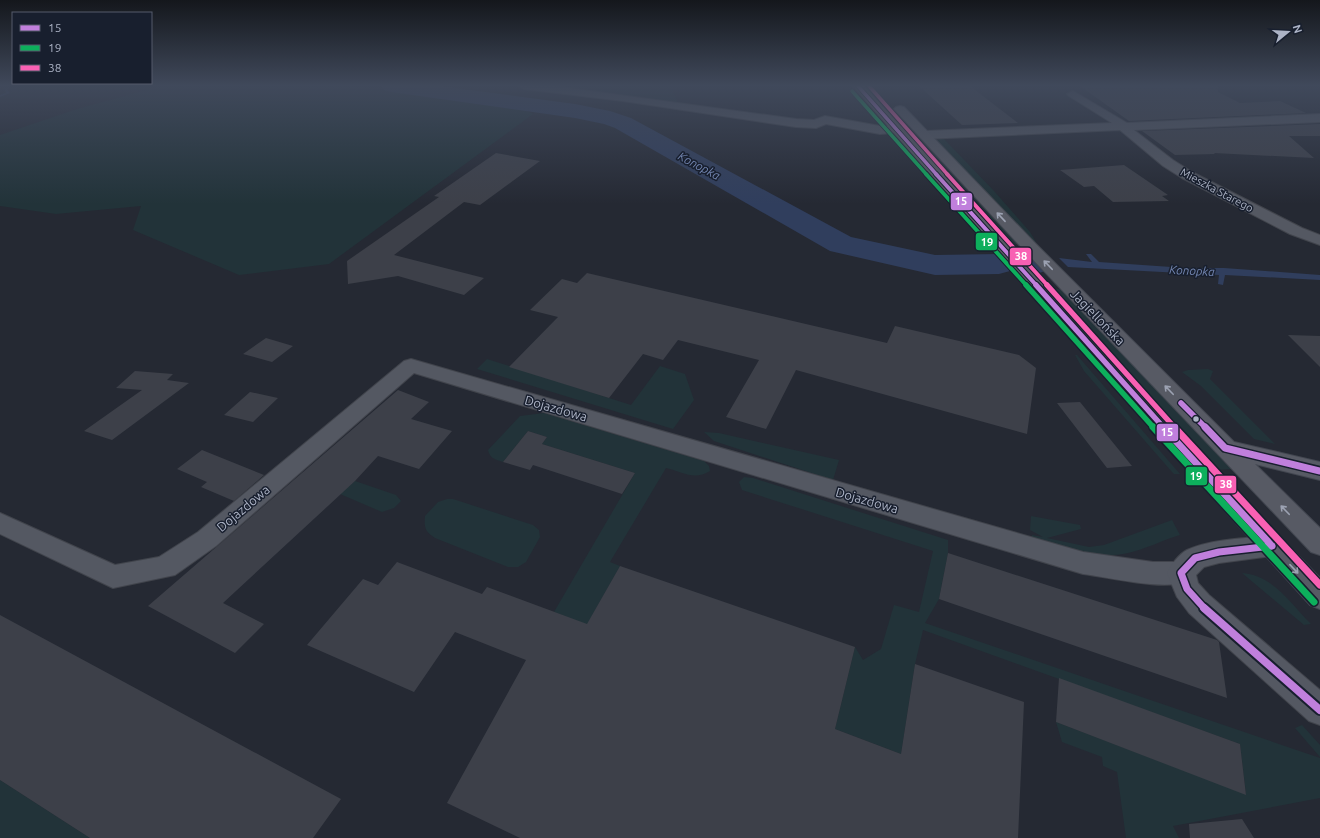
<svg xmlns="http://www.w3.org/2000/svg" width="1320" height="838" viewBox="0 0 1320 838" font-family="Ubuntu,sans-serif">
  <rect width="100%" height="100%" fill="#252933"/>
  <path fill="#223339" d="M161 86H358L524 109 533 114 329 264 239 275 133 230 141 206 56 214 0 206V135L77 109Z
    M550 86H671L678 103Z
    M864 86H872L1020 244 1009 245Z
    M943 138 994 191 1030 232 1036 242H1035L938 142 937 140Z
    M1049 289H1061L1232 469 1214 470Z
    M1075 355H1077L1180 474H1174L1172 472 1084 371Z
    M487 359 631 405 660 366 685 374 694 400 673 429 477 369Z
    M1208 369 1213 371 1210 379 1275 444 1254 439 1201 386 1182 372 1188 370Z
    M544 413 704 461 709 466 710 471C694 481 683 472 666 468L610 562 620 566 587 625 554 612 635 473 542 444 547 437 528 431 503 462C495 459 490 459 488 450L520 416Z
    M704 432 719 433 839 460 833 480 714 441Z
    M744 477 753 478 948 540V553L939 599 925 623 1320 758V798L1173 826 1179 838H1126L1117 772 1103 766 1102 757 1062 742 1056 722 1246 794 1240 744 923 630 915 664 901 754 835 729 855 647 863 660 881 649 894 605 919 612 933 551 742 490 739 482Z
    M355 481 396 495 401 501 394 508 382 512 340 494Z
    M447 499H453L533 525 539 530 540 537 526 562 518 567H508L435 538C425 531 424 528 425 516L438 502Z
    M1031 516 1080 525 1081 529 1047 538 1089 547 1104 545 1172 520 1180 535C1163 540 1146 549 1128 553 1097 560 1061 549 1031 540L1032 535 1043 537 1030 530Z
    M1242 573C1273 575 1291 604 1311 624L1304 625Z
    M1302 725 1320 745V757L1295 728Z
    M0 780 90 838H0Z"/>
  <path fill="#303e5d" d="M1086 254H1091L1099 262 1186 268H1224L1320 275V280L1225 275 1223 285 1218 284 1219 275 1068 267 1059 258 1092 262Z"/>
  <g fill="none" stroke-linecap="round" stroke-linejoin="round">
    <path fill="#303e5d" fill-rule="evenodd" d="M4 88H6L10 93 0 97V95L6 93Z"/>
    <path fill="#303e5d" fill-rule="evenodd" d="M381 86H440L575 104 610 111 631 118 851 237 935 255 999 254 1010 257 1014 262 1018 257 1029 254 1046 257 1051 264 1046 271 1035 274 1018 271 1014 266 1010 271 999 274 935 275 830 251 615 128 604 124 575 118 391 92 384 90Z"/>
  </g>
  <path fill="#3d4049" d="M919 86H970L1018 123 962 125Z
    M1080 86H1218V92L1240 103 1280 101 1306 113 1129 121Z
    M1320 124V136H1289L1314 158 1214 153 1215 154 1175 155 1142 131Z
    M496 153 540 161 480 205 464 202 394 255 484 278 464 295 398 276 348 284 347 261 439 197 434 196Z
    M1124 165 1168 195 1162 196 1169 201 1113 202 1094 186 1084 187 1060 170Z
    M587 273 887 343 895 326 1019 355 1036 368 1027 434 796 370 766 429 726 417 759 360 678 340 663 360 643 354 609 398 509 367 558 317 530 310 562 279 577 283Z
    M1288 335 1320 336V367Z
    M266 338 293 346 272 362 243 354Z
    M135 371 173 374 167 380 189 383 112 440 84 431 142 390 116 388Z
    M398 390 429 402 411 419 452 431 419 469 378 456 355 481 223 603 264 624 235 653 148 606Z
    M250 392 278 398 253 422 224 415Z
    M1080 402 1132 466 1107 468 1057 403Z
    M528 431 547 437 542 444 635 473 622 494 533 465 530 470 503 462Z
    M202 450 264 475 234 501 201 487 207 482 177 469Z
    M948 553 1217 640 1219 642 1227 698 939 599Z
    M397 562 482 594 487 587 587 624 620 566 855 647 835 729 901 754 915 664 1024 702 1018 838H520L447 803 526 660 455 632 414 692 307 645 363 579 378 585Z
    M0 615 341 799 313 838H90L0 780Z
    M1059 678 1240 744 1246 795 1056 722Z
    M1242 819 1254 838H1190L1189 824Z"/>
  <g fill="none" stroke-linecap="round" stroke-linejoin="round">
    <defs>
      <path id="minor" d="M519 86H554L796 119 814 120 825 116 880 126H902L904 129 902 132 880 134 826 124 816 128 796 127 623 101 524 89Z
        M1073 91 1127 123 1320 114V122L1134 130 1173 160 1192 172 1302 228 1320 235V245L1290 234 1182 178 1163 166 1120 130 925 139 921 138 919 135 921 132 925 131 1112 123 1069 96 1067 94Z
        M411 359 1083 552 1153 562H1181L1191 565 1195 573 1191 581C1162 591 1114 578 1083 574L414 373 216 546 175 575 113 588 0 534V513L115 565 159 557 198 532 404 361Z"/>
      <path id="tertiary" d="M1272 536 1281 539 1285 546 1281 553 1272 556 1219 563 1204 567 1196 575 1198 583 1209 595 1320 690V725L1309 721 1189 613 1177 597 1167 573C1171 565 1179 554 1187 550 1211 539 1246 538 1272 536Z"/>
      <path id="primary" d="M853 86H864L1202 456 1320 578V609L1310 605 1186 468Z
        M900 106 904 107 1034 242 1234 442 1320 462V480L1255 464 1320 528V555L1311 552 1022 248 896 111 894 109 896 107Z"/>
    </defs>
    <use href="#minor" stroke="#41444c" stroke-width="2"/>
    <use href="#tertiary" stroke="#41444c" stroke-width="2"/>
    <use href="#primary" stroke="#424650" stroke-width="2"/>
    <use href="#minor" fill="#545862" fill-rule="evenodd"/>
    <use href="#tertiary" fill="#545862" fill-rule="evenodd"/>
    <use href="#primary" fill="#575a64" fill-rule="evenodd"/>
    <defs>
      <path id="bus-1-far4" d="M858 86 937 175"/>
      <path id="bus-1-far3" d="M936 174 1037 286"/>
      <path id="bus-1-far2" d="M1036 285 1164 428
        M1181 403 1206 428"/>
      <path id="bus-1-far1" d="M1163 427 1272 546
        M1205 427 1225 448 1320 471
        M1205 609 1187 589 1181 573 1195 558 1219 552 1272 546"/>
      <path id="bus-1" d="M1204 608 1320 710"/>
      <path id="bus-2-far3" d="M852 91 927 175"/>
      <path id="bus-2-far2" d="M926 174 1027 286"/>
      <path id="bus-2-far1" d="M1026 285 1154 428"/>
      <path id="bus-2" d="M1153 427 1314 602"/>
      <path id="bus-3-far3" d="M869 86 948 175"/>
      <path id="bus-3-far2" d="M947 174 1048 286"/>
      <path id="bus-3-far1" d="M1047 285 1175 428"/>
      <path id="bus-3" d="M1174 427 1320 585"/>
    </defs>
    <use href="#bus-1-far4" stroke="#181f2e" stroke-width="5"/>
    <use href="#bus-1-far3" stroke="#181f2e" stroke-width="6"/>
    <use href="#bus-1-far2" stroke="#181f2e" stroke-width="8"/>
    <use href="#bus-1-far1" stroke="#181f2e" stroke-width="10"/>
    <use href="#bus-1" stroke="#181f2e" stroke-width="12"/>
    <use href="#bus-2-far3" stroke="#181f2e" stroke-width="5"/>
    <use href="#bus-2-far2" stroke="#181f2e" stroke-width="6"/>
    <use href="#bus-2-far1" stroke="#181f2e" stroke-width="8"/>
    <use href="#bus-2" stroke="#181f2e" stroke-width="10"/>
    <use href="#bus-3-far3" stroke="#181f2e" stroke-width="5"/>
    <use href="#bus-3-far2" stroke="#181f2e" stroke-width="6"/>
    <use href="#bus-3-far1" stroke="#181f2e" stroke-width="8"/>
    <use href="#bus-3" stroke="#181f2e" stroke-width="10"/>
    <use href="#bus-1-far4" stroke="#c07fdc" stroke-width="3.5"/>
    <use href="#bus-1-far3" stroke="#c07fdc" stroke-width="4"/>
    <use href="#bus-1-far2" stroke="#c07fdc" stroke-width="5.5"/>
    <use href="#bus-1-far1" stroke="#c07fdc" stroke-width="7"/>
    <use href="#bus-1" stroke="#c07fdc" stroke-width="8"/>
    <use href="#bus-2-far3" stroke="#0daf5c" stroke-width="3.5"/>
    <use href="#bus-2-far2" stroke="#0daf5c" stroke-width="4"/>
    <use href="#bus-2-far1" stroke="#0daf5c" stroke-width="5.5"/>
    <use href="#bus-2" stroke="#0daf5c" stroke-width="7"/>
    <use href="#bus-3-far3" stroke="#f860b3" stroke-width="3.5"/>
    <use href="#bus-3-far2" stroke="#f860b3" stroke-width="4"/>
    <use href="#bus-3-far1" stroke="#f860b3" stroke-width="5.5"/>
    <use href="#bus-3" stroke="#f860b3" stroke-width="7"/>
  </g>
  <defs><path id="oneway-shaft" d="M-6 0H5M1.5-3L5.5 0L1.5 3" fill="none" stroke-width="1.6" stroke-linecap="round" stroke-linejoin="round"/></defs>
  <g stroke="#9ca2b2">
    <use href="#oneway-shaft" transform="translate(1001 217) rotate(-133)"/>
    <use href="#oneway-shaft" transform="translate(1048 265) rotate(-134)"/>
    <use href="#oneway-shaft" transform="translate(1169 390) rotate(-134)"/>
    <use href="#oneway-shaft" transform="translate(1285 510) rotate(-134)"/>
    <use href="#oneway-shaft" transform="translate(1294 569) rotate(47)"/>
  </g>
  <linearGradient id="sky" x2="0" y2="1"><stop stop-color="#14171c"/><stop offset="0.42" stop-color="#40495b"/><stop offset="1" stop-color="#40495b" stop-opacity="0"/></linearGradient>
  <rect width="1320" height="204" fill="url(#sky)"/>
  <circle fill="#adb4c6" stroke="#181f2e" stroke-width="1.5" cx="1196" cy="419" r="3.5"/>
  <g text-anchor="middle" stroke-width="3" stroke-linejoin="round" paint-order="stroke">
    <g font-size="11" fill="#adb4c6" stroke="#181f2e">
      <text transform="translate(1217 190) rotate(28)" y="4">Mieszka Starego</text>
    </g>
    <g font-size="12" font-style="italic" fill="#7386b1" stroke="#181f2e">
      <text transform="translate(699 166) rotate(28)" y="4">Konopka</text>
      <text transform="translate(1192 271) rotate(3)" y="4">Konopka</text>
    </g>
    <g font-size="13" fill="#adb4c6" stroke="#181f2e">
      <text transform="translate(1098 317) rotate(46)" y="5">Jagiellońska</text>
      <text transform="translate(556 408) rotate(16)" y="5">Dojazdowa</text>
      <text transform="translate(867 500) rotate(16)" y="5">Dojazdowa</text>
      <text transform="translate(243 508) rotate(-40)" y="5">Dojazdowa</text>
    </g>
  </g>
  <g stroke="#181f2e" stroke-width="1.5">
    <rect x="950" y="192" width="23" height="19" rx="4" fill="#c07fdc"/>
    <rect x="975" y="232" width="23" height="19" rx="4" fill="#0daf5c"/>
    <rect x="1009" y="247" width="23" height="19" rx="4" fill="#f860b3"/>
    <rect x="1156" y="423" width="23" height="19" rx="4" fill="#c07fdc"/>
    <rect x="1185" y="466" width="23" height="20" rx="4" fill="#0daf5c"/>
    <rect x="1214" y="475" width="23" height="19" rx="4" fill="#f860b3"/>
  </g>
  <g font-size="11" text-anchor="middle" font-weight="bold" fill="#fff">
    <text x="961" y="205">15</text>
    <text x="987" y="246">19</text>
    <text x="1021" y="260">38</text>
    <text x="1167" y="436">15</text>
    <text x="1196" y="480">19</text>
    <text x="1226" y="488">38</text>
  </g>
  <rect x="12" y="12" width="140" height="72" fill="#181f2e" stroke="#545b6b"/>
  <rect x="20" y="25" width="20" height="6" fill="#c07fdc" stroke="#545b6b"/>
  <text x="48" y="32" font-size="12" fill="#adb4c6">15</text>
  <rect x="20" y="45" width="20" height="6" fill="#0daf5c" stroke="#545b6b"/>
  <text x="48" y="52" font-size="12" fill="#adb4c6">19</text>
  <rect x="20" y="65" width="20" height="6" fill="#f860b3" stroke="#545b6b"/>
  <text x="48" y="72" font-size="12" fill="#adb4c6">38</text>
  <g transform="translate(1288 32) rotate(72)" stroke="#181f2e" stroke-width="3" paint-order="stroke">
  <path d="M0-3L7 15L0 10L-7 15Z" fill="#adb4c6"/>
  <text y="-6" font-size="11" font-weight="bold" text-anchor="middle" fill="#adb4c6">N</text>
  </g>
</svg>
